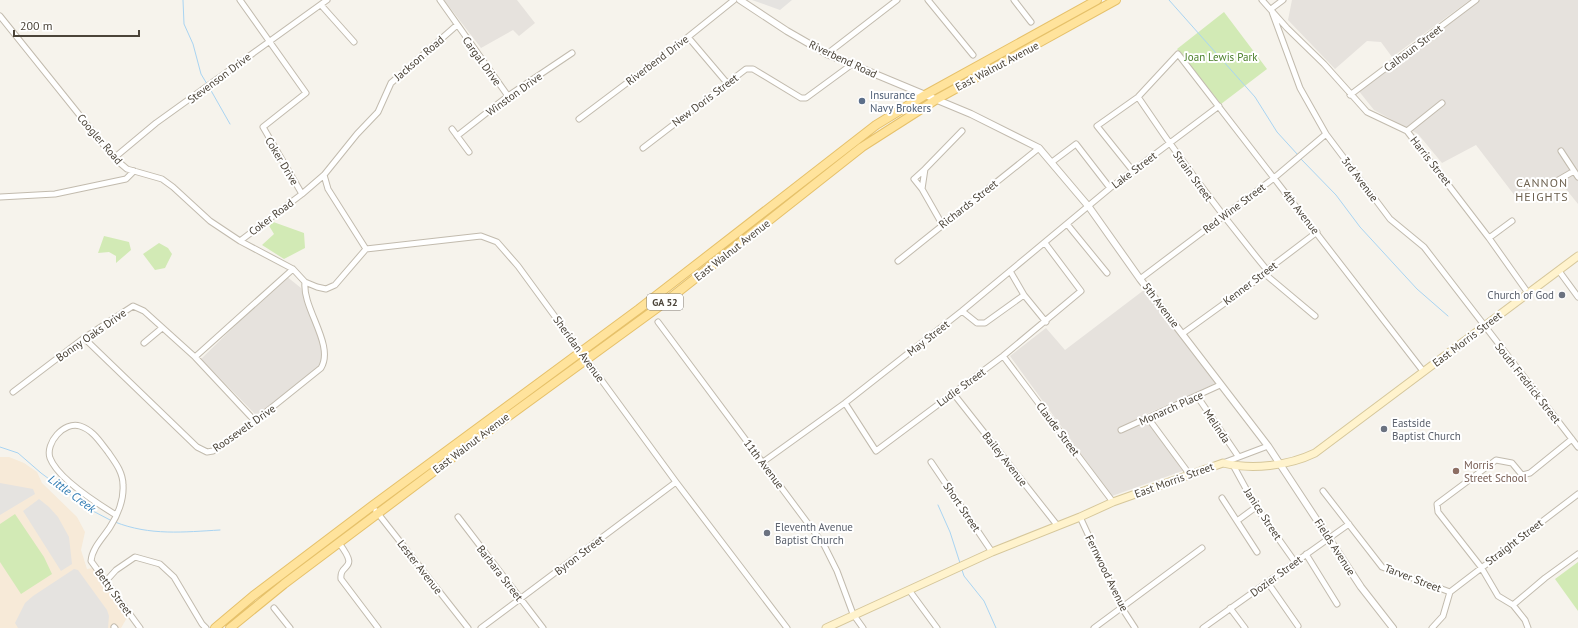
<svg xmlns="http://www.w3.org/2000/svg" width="1578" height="628" viewBox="0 0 1578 628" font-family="'PT Sans',sans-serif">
  <rect width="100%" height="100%" fill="#f6f3ec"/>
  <path fill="#f7ead8" d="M0 457H9L24 463 37 472 42 483 77 517 85 532 81 550 87 569 93 568 128 616 121 628H0Z"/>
  <path fill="#e6e2dd" d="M444 0H517L535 23 519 36 513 30 481 48Z
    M1292 0H1470L1392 57 1381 42 1367 41 1335 69 1288 20Z
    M1480 0H1578V204L1557 178 1515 196 1476 145 1442 163 1418 134 1374 110 1358 90Z
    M286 276 301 288 323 352 320 365 257 416 201 359Z
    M1144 290 1217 383 1144 415 1185 470 1112 496 1010 356 1046 328 1065 350Z"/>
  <path fill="#d2eab5" d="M1224 12 1267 69 1221 104 1177 49Z
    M265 219 304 233 305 248 284 259 262 245 274 234Z
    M104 236 129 242 131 250 116 263V256L109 252 98 253Z
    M159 243 168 248 172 254 165 268 155 270 143 254Z
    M15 514 44 557 52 574 21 594 0 562V524Z
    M1578 562V611L1555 579Z"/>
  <path fill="#e5e3e0" d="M752 0H792L780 10Z
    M0 483 33 489 35 494 0 515Z
    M39 499 49 507 58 517 69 537 72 564 61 571 23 511Z
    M74 569 78 570 107 610 109 616 108 628H18L15 623 25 603 33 596Z"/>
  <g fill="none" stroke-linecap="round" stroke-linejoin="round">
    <path stroke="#a9d4f2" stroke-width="1" d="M183 0 184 24 193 44 201 74 207 84
      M1169 0 1255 97 1277 132 1298 155
      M209 87 230 124
      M1300 158 1336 195 1360 227 1417 289 1448 316
      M0 447 18 453 41 473 91 510 112 521
      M938 505 950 532 960 563
      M115 522C150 536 184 532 220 530
      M962 570 964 576 984 601 996 628"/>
    <defs>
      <path id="minor" d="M240 0 306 93 263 127 302 194
        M440 0 508 96
        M928 0 973 55
        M1014 0 1031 22
        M1262 0 1287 28 1324 64 1367 112 1407 131 1489 238 1528 293
        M1283 0 1271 9 1300 88 1326 134 1390 219 1424 247 1578 447
        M321 5 354 42
        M0 16 114 158 127 169 162 179 173 187 210 221 240 241 293 269 305 282 317 287 326 289 335 285 366 249 481 236 497 242 518 266 676 482 787 628
        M688 37 727 83
        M827 54 897 0
        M1350 95 1476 0
        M1138 97C1178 157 1221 214 1267 270
        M579 119 688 37 734 0
        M452 129 469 152
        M1407 131 1442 103
        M457 136 508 96 572 53
        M643 148 746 69H753L801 98H806L851 65
        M1561 151 1578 177
        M114 158 156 123 327 0
        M1052 162 1076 144 1110 188
        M1133 171 1097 126 1138 97 1178 54 1423 371
        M324 175 328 189 366 249
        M914 179 925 169
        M914 179 922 189
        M1555 182 1574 171
        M0 197 55 194 126 179 134 171
        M942 224 922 189 925 169 962 131
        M1067 224 1107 273
        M1489 238 1512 221
        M240 241 302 194 324 175 357 134 378 112 391 83 457 25
        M898 261 1039 148
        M1010 271 1024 295 1046 322
        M1559 271 1578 297
        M1265 274 1315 316
        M1140 279 1274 178 1326 134
        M962 311 977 323H985L1024 295
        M658 322 824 545 837 571 853 614 863 628
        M1182 334 1265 274 1267 270 1317 232
        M84 338 197 447 207 452 213 451 255 421 321 368C335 345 302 308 305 282
        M144 343 162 328
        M1003 356 1113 502
        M195 357 293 269
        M13 392 84 338 133 306 144 311 195 357 255 421
        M953 393 1057 525
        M1197 396 1238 456
        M845 403 876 451 1003 356 1081 291 1045 243
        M1148 418 1190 475
        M1121 430 1220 385
        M763 462 845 403 962 311 1110 188 1219 106
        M931 462 992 552
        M1223 463 1268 446
        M1233 465 1256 507 1295 562
        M1323 491 1382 567 1450 592 1443 616 1432 628
        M1222 498 1257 552
        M376 511 468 628
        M116 515C98 504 58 479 50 458 45 443 64 421 80 426 93 430 100 442 108 452 115 462 123 472 123 485 124 499 118 515 110 527 103 538 92 548 91 561L140 628
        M458 517 543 628
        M1080 517 1122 608 1135 628
        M1237 521 1256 507
        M339 543C361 572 339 562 341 579L378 628
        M1306 554 1337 604
        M106 581 116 570 135 557 160 564 174 577 202 624 206 628
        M1268 583 1298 626
        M909 590 937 628
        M1450 592 1578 494
        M1513 605 1545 578 1578 554
        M274 608 290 628
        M1230 608 1245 628
        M114 627 115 628
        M481 628 676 482
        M1094 628 1202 548
        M1203 628 1349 524
        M1528 628 1525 620 1513 605 1498 596 1481 567 1438 512 1437 504 1496 460 1512 463 1522 475 1530 473 1572 439"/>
      <path id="tertiary" d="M740 0 787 31 827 54 971 114 1039 148 1089 207 1140 279 1268 446 1361 587 1393 628"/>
      <path id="secondary" d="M826 628 992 552 1080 517 1113 502 1223 463C1252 470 1288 466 1315 453L1578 256"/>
      <path id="primary" d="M215 628 253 596 372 506 639 309 876 125 925 95 1097 0
        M230 628 284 584 469 445 664 303 862 147 937 99 1116 0"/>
    </defs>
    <use href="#minor" stroke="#c2bbae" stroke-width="7"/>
    <use href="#tertiary" stroke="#c2bbae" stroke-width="8"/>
    <use href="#secondary" stroke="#d6c79b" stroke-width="9"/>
    <use href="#primary" stroke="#e6c16a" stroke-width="10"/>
    <use href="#minor" stroke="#fff" stroke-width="5"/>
    <use href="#tertiary" stroke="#fff" stroke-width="6"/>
    <use href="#secondary" stroke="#fff3cd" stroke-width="7"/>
    <use href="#primary" stroke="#ffe39c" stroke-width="8"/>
  </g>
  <circle fill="#5c6f8a" stroke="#fff" stroke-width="1.5" cx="862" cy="101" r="4"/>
  <g fill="#6b7280" stroke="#fff" stroke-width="1.5">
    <circle cx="1562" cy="295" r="4"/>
    <circle cx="1384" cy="429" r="4"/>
    <circle cx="767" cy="533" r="4"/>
  </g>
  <circle fill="#8d6e63" stroke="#fff" stroke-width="1.5" cx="1456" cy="471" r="4"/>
  <g text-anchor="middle" stroke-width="4" stroke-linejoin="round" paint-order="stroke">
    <rect fill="#fff" stroke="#817c74" stroke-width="1" x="647" y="294" width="36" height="16" rx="3"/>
    <g font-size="10" font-weight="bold" fill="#4b4439">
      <text x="665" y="306">GA 52</text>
    </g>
    <g font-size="11" fill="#4b4439" stroke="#fff">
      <text transform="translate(1413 48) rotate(-37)" y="4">Calhoun Street</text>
      <text transform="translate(419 58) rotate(-41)" y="4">Jackson Road</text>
      <text transform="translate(843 59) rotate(25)" y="4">Riverbend Road</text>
      <text transform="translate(657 60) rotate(-37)" y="4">Riverbend Drive</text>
      <text transform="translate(482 61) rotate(54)" y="4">Cargal Drive</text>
      <text transform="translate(997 66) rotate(-28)" y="4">East Walnut Avenue</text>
      <text transform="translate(219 78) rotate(-37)" y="4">Stevenson Drive</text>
      <text transform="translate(514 94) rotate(-36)" y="4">Winston Drive</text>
      <text transform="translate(705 100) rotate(-37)" y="4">New Doris Street</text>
      <text transform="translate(100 139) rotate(49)" y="4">Coogler Road</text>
      <text transform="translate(282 161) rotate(59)" y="4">Coker Drive</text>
      <text transform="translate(1431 161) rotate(52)" y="4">Harris Street</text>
      <text transform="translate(1134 170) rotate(-37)" y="4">Lake Street</text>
      <text transform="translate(1193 176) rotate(54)" y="4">Strain Street</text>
      <text transform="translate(1360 179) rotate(53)" y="4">3rd Avenue</text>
      <text transform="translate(968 204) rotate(-38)" y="4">Richards Street</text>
      <text transform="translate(1234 208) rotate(-37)" y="4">Red Wine Street</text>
      <text transform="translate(1301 212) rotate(52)" y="4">4th Avenue</text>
      <text transform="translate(271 217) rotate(-37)" y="4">Coker Road</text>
      <text transform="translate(732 250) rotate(-38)" y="4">East Walnut Avenue</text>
      <text transform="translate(1250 283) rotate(-37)" y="4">Kenner Street</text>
      <text transform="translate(1161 305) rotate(53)" y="4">5th Avenue</text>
      <text transform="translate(91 335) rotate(-35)" y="4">Bonny Oaks Drive</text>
      <text transform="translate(928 338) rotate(-38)" y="4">May Street</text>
      <text transform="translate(1467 339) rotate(-37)" y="4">East Morris Street</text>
      <text transform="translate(579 349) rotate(54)" y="4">Sheridan Avenue</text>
      <text transform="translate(1528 383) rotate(52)" y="4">South Fredrick Street</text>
      <text transform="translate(961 387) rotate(-36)" y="4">Ludie Street</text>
      <text transform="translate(1171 408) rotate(-24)" y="4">Monarch Place</text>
      <text transform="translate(1217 426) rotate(56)" y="4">Melinda</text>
      <text transform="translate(244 428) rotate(-35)" y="4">Roosevelt Drive</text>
      <text transform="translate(1058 429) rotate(53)" y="4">Claude Street</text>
      <text transform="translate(471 443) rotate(-37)" y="4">East Walnut Avenue</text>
      <text transform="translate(1005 459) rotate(52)" y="4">Bailey Avenue</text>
      <text transform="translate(764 464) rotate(53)" y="4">11th Avenue</text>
      <text transform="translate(1174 480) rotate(-20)" y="4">East Morris Street</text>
      <text transform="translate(962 507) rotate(56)" y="4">Short Street</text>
      <text transform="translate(1263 514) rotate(57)" y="4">Janice Street</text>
      <text transform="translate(1514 542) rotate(-37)" y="4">Straight Street</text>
      <text transform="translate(1335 547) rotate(57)" y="4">Fields Avenue</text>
      <text transform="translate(579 555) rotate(-37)" y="4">Byron Street</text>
      <text transform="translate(420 567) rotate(52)" y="4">Lester Avenue</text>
      <text transform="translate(500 573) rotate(52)" y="4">Barbara Street</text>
      <text transform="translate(1107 573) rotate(64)" y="4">Fernwood Avenue</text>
      <text transform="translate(1276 576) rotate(-36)" y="4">Dozier Street</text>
      <text transform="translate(1413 578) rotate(21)" y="4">Tarver Street</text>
      <text transform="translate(114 592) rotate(54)" y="4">Betty Street</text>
    </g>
    <g font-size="11" fill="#4a7f2a" stroke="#fff">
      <text x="1221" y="61">Joan Lewis Park</text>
    </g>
    <g font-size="11" fill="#4e5e75" stroke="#fff" text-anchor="start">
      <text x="870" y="99">Insurance<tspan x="870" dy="13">Navy Brokers</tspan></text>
    </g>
    <g font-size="11" fill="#5b616d" stroke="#fff" text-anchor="start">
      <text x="1554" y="299" text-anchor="end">Church of God</text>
      <text x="1392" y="427">Eastside<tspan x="1392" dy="13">Baptist Church</tspan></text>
      <text x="775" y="531">Eleventh Avenue<tspan x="775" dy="13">Baptist Church</tspan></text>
    </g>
    <g font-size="11" fill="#785e54" stroke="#fff" text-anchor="start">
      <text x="1464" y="469">Morris<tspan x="1464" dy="13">Street School</tspan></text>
    </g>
    <g font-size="12" letter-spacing="1" fill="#6e6250" stroke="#fff">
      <text x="1542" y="187">CANNON<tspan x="1542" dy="14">HEIGHTS</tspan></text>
    </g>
    <g font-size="12" font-style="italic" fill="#2e7ab2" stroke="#fff">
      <text transform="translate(72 494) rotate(36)" y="4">Little Creek</text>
    </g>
  </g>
  <path d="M14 30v6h125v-6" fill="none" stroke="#4b4439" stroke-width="2"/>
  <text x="20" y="30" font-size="12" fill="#4b4439" stroke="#ffffff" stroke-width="3" paint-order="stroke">200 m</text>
</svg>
